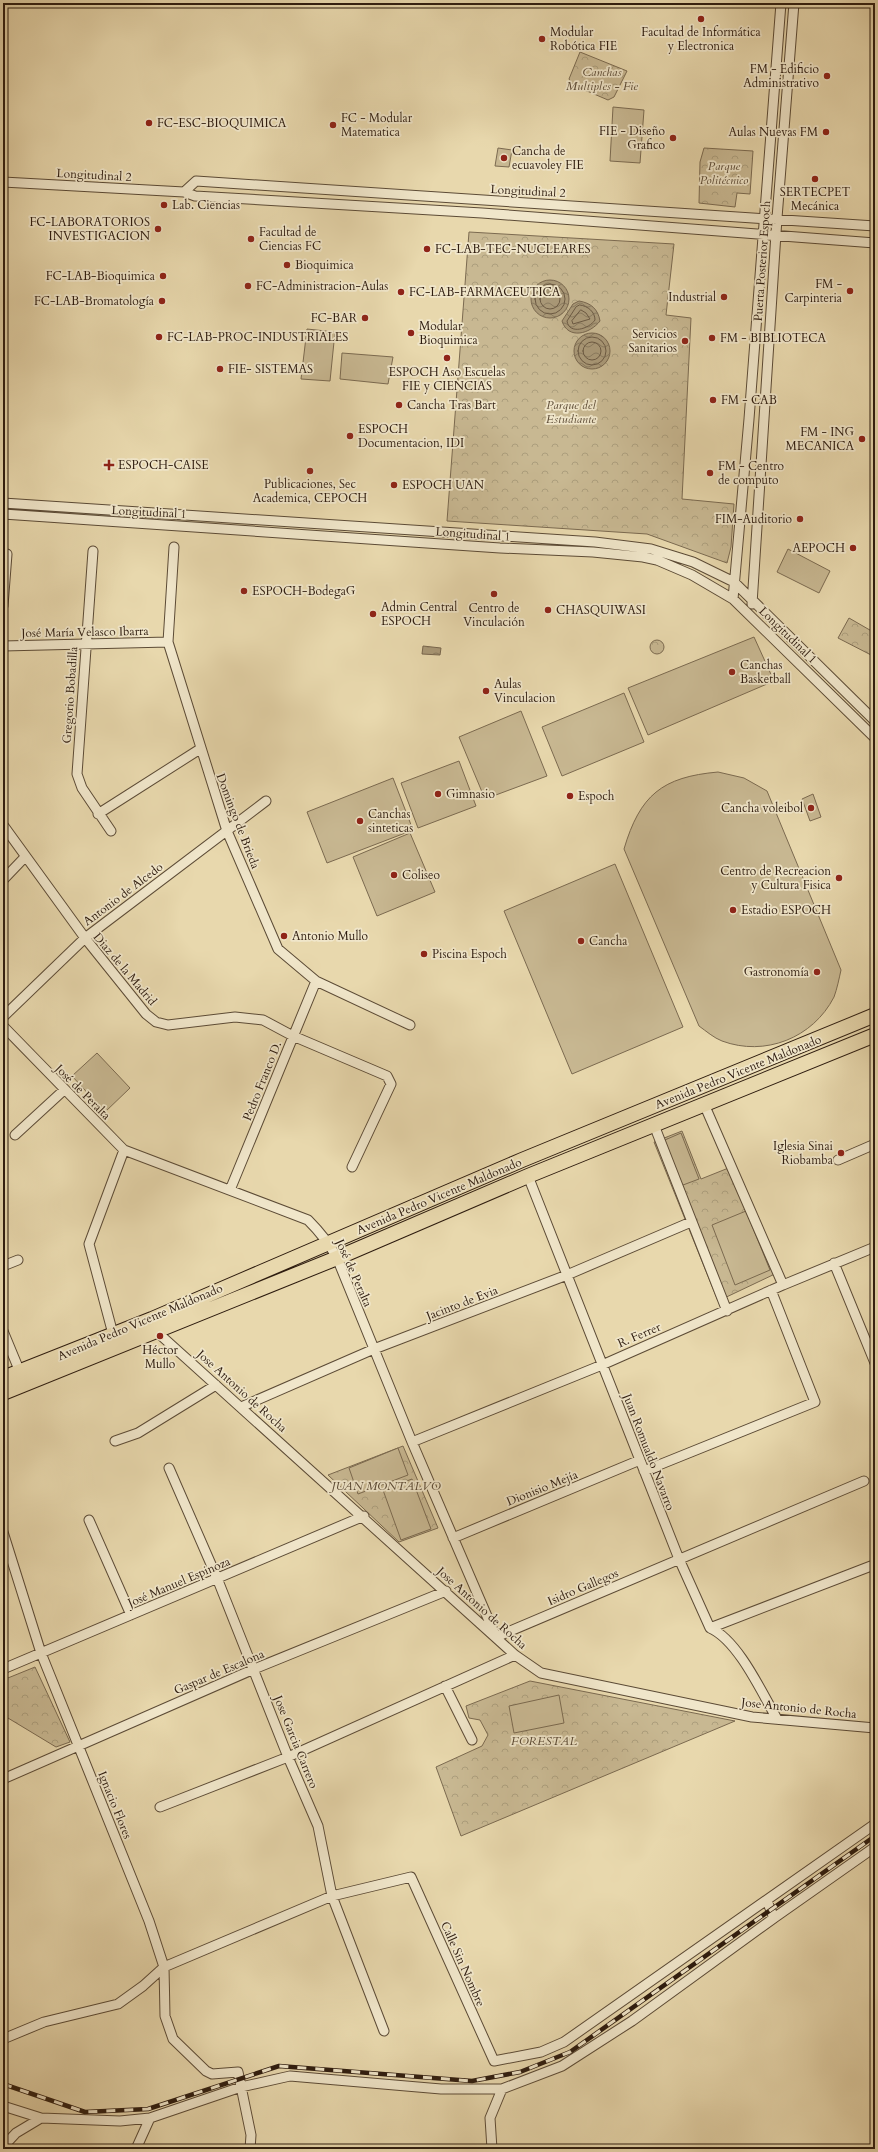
<svg xmlns="http://www.w3.org/2000/svg" width="878" height="2152" viewBox="0 0 878 2152" font-family="Cardo,serif">
  <defs>
    <pattern id="park-crowns" width="20" height="18" patternUnits="userSpaceOnUse"><rect width="20" height="18" fill="#c8b892"/><path d="M2 6a3 3 0 1 1 6 0M12 15a3 3 0 1 1 6 0" fill="none" stroke="#ac9e7d"/></pattern>
    <pattern id="water-waves" width="16" height="10" patternUnits="userSpaceOnUse"><rect width="16" height="10" fill="#a99877"/><path d="M0 5q4-4 8 0t8 0" fill="none" stroke="#8a7b60"/></pattern>
  </defs>
  <rect width="100%" height="100%" fill="#e8d8ad"/>
  <filter id="stains"><feTurbulence type="fractalNoise" baseFrequency=".005" numOctaves="4"/><feColorMatrix values="0 0 0 0 .2 0 0 0 0 .09 0 0 0 0 .02 0 0 0 .5 -.17"/></filter>
  <radialGradient id="worn" r=".72"><stop offset=".6" stop-color="#630" stop-opacity="0"/><stop offset="1" stop-color="#630" stop-opacity=".3"/></radialGradient>
  <path fill="url(#park-crowns)" stroke="#7b6a50" d="M580 52 627 71 614 97 608 100 573 85 569 79Z
    M704 148 753 151 750 194 737 193 735 207 699 203 700 162Z
    M469 232 674 244 666 315 691 318 682 499 734 504 731 547 727 563 647 534 447 521Z
    M849 618 875 633V657L838 638Z
    M650 647a7 7 0 1 1 14 0a7 7 0 1 1-14 0Z
    M682 1131 701 1179 731 1167 777 1273 718 1301 654 1142Z
    M403 1446 438 1528 399 1542 328 1475Z
    M35 1667 70 1742 56 1747 3 1715V1680Z
    M530 1681 735 1721 461 1836 436 1767 482 1746 488 1735 480 1720 469 1718 466 1706Z"/>
  <path fill="#c8b892" stroke="#7b6a50" d="M613 107 644 110 640 163 610 161Z
    M498 148 512 150 509 167 495 166Z
    M307 329 335 332 330 381 301 379Z
    M342 353 393 357 388 384 340 379Z
    M788 549 830 571 819 593 777 572Z
    M754 637 774 681 648 735 628 688Z
    M624 693 644 742 562 776 542 727Z
    M521 711 547 776 485 799 459 737Z
    M459 761 476 806 418 828 401 783Z
    M718 772 744 778 767 791 841 970C839 979 837 989 834 997 813 1038 765 1057 722 1041 714 1038 706 1031 699 1026L624 849C640 795 662 777 718 772Z
    M393 778 413 830 327 863 307 812Z
    M813 794 821 817 810 821 802 799Z
    M410 833 435 892 377 916 353 857Z
    M615 864 683 1027 572 1074 504 911Z
    M97 1053 130 1088 105 1112 72 1076Z
    M681 1133 699 1179 675 1188 658 1143Z
    M746 1211 770 1270 735 1285 712 1225Z
    M398 1448 408 1475 358 1494 349 1468Z
    M412 1479 431 1529 401 1540 383 1490Z
    M559 1695 564 1723 514 1733 509 1706Z"/>
  <path fill="url(#water-waves)" stroke="#78664d" d="M531 299a19 19 0 1 1 38 0a19 19 0 1 1-38 0Z
    M579 301C591 303 598 309 600 321 590 334 568 340 562 321L573 304Z
    M574 351a18 18 0 1 1 36 0a18 18 0 1 1-36 0Z
    M423 646 441 648 440 655 422 654Z"/>
  <g fill="none" stroke-linecap="round" stroke-linejoin="round">
    <path stroke="#6c5a43" stroke-width="1" d="M535 299a15 15 0 1 1 30 0a15 15 0 1 1-30 0Z
      M540 299a10 10 0 1 1 20 0a10 10 0 1 1-20 0Z
      M580 305C588 306 595 312 595 320 589 329 569 335 567 321L576 307Z
      M581 310 586 313 590 319 573 324 572 321Z
      M578 351a14 14 0 1 1 28 0a14 14 0 1 1-28 0Z
      M583 351a9 9 0 1 1 18 0a9 9 0 1 1-18 0Z"/>
    <defs>
      <path id="minor" d="M3 182 184 192 195 196 482 213 875 243
        M184 192 196 181 875 226
        M3 503 595 542 651 549 693 562 734 582 875 721
        M3 514 500 548 593 552 643 557 657 560 692 575 733 599 875 738
        M174 547 168 642 227 831 278 949 316 981 410 1025
        M93 551 77 774 82 788 111 831
        M733 599 749 419 781 3
        M752 604 777 218 794 3
        M3 606 7 554
        M3 646 168 642
        M98 814 200 749
        M3 825 85 938 146 1014 156 1022 168 1025 235 1017 263 1020 293 1036 387 1076 391 1084 352 1167
        M3 880 25 857
        M3 1017 85 938 266 801
        M3 1026 124 1150 308 1220C320 1232 329 1243 337 1258L412 1442 496 1637 864 1481
        M704 1104 783 1285
        M654 1125 727 1311
        M15 1135 64 1090
        M838 1160 875 1144
        M528 1176 679 1559 710 1628C738 1640 762 1693 777 1719
        M230 1190 316 981
        M834 1263 875 1363
        M3 1266 18 1260
        M3 1331 20 1372
        M157 1332 515 1655 541 1673 752 1717 875 1728
        M113 1334 89 1244 124 1150
        M241 1407 374 1349 567 1275 691 1222
        M115 1441 138 1433 216 1385
        M412 1442 602 1365 783 1285 875 1247
        M169 1468 217 1578 288 1757 318 1826 332 1896 384 2031
        M644 1471 815 1402 771 1290
        M89 1520 131 1615
        M3 1532 41 1653 149 1921 164 1967 165 2016 173 2039 206 2071 212 2074 238 2072 251 2135 250 2149
        M453 1538 640 1460
        M710 1628 871 1566
        M3 1669 364 1516
        M445 1686 472 1740
        M3 1779 254 1669 446 1591
        M160 1807 288 1757 515 1655
        M774 1918 875 1847
        M3 2039 44 2022 118 2004 143 1986 164 1967 332 1896 411 1877 494 2061 541 2052 564 2042 875 1824
        M3 2106 41 2118 120 2121 150 2118 241 2087 290 2076 441 2089H502L562 2066 632 2021 774 1918 767 1901
        M3 2147 16 2133 41 2118
        M136 2149 150 2118
        M492 2149 490 2118 502 2089"/>
      <path id="primary" d="M3 1378 152 1319 522 1160 875 1015
        M3 1393 337 1258 528 1176 875 1035"/>
    </defs>
    <use href="#minor" stroke="#5c4b36" stroke-width="11"/>
    <use href="#primary" stroke="#2e1c0f" stroke-width="16"/>
    <use href="#minor" stroke="#f0e6ca" stroke-width="9"/>
    <use href="#primary" stroke="#e8d8ad" stroke-width="14"/>
    <defs>
      <path id="rail" d="M3 2084 85 2112 148 2109 279 2066 472 2081 520 2072 570 2052 875 1836"/>
    </defs>
    <use href="#rail" stroke="#2e1c0f" stroke-width="4.5"/>
    <use href="#rail" stroke="#f0e6ca" stroke-width="3" stroke-dasharray="9" stroke-linecap="butt"/>
  </g>
  <g fill="#8f2418" stroke="#f0e6ca" stroke-width="1.5">
    <circle cx="701" cy="19" r="4"/>
    <circle cx="542" cy="39" r="4"/>
    <circle cx="827" cy="76" r="4"/>
    <circle cx="149" cy="123" r="4"/>
    <circle cx="333" cy="125" r="4"/>
    <circle cx="826" cy="132" r="4"/>
    <circle cx="673" cy="138" r="4"/>
    <circle cx="504" cy="158" r="4"/>
    <circle cx="815" cy="179" r="4"/>
    <circle cx="164" cy="205" r="4"/>
    <circle cx="158" cy="229" r="4"/>
    <circle cx="251" cy="239" r="4"/>
    <circle cx="427" cy="249" r="4"/>
    <circle cx="287" cy="265" r="4"/>
    <circle cx="163" cy="276" r="4"/>
    <circle cx="248" cy="286" r="4"/>
    <circle cx="850" cy="291" r="4"/>
    <circle cx="401" cy="292" r="4"/>
    <circle cx="724" cy="297" r="4"/>
    <circle cx="162" cy="301" r="4"/>
    <circle cx="365" cy="318" r="4"/>
    <circle cx="411" cy="333" r="4"/>
    <circle cx="159" cy="337" r="4"/>
    <circle cx="712" cy="338" r="4"/>
    <circle cx="685" cy="341" r="4"/>
    <circle cx="447" cy="358" r="4"/>
    <circle cx="220" cy="369" r="4"/>
    <circle cx="713" cy="400" r="4"/>
    <circle cx="399" cy="405" r="4"/>
    <circle cx="350" cy="436" r="4"/>
    <circle cx="862" cy="439" r="4"/>
    <path d="M107 459h4v4h4v4h-4v4h-4v-4h-4v-4h4z"/>
    <circle cx="310" cy="471" r="4"/>
    <circle cx="710" cy="473" r="4"/>
    <circle cx="394" cy="485" r="4"/>
    <circle cx="800" cy="519" r="4"/>
    <circle cx="853" cy="548" r="4"/>
    <circle cx="244" cy="591" r="4"/>
    <circle cx="494" cy="594" r="4"/>
    <circle cx="548" cy="610" r="4"/>
    <circle cx="373" cy="614" r="4"/>
    <circle cx="732" cy="672" r="4"/>
    <circle cx="486" cy="691" r="4"/>
    <circle cx="438" cy="794" r="4"/>
    <circle cx="570" cy="796" r="4"/>
    <circle cx="811" cy="808" r="4"/>
    <circle cx="360" cy="821" r="4"/>
    <circle cx="394" cy="875" r="4"/>
    <circle cx="839" cy="878" r="4"/>
    <circle cx="733" cy="910" r="4"/>
    <circle cx="284" cy="936" r="4"/>
    <circle cx="581" cy="941" r="4"/>
    <circle cx="424" cy="954" r="4"/>
    <circle cx="817" cy="972" r="4"/>
    <circle cx="841" cy="1153" r="4"/>
    <circle cx="160" cy="1336" r="4"/>
  </g>
  <g text-anchor="middle" stroke-width="3.5" stroke-linejoin="round" paint-order="stroke">
    <g font-size="12" fill="#2e1c0f" stroke="#f0e6ca" text-anchor="start">
      <text x="550" y="36">Modular<tspan x="550" dy="14">Robótica FIE</tspan></text>
      <text x="701" y="36" text-anchor="middle">Facultad de Informática<tspan x="701" dy="14">y Electronica</tspan></text>
      <text x="819" y="73" text-anchor="end">FM - Edificio<tspan x="819" dy="14">Administrativo</tspan></text>
      <text x="341" y="122">FC - Modular<tspan x="341" dy="14">Matematica</tspan></text>
      <text x="157" y="127">FC-ESC-BIOQUIMICA</text>
      <text x="665" y="135" text-anchor="end">FIE - Diseño<tspan x="665" dy="14">Grafico</tspan></text>
      <text x="818" y="136" text-anchor="end">Aulas Nuevas FM</text>
      <text x="512" y="155">Cancha de<tspan x="512" dy="14">ecuavoley FIE</tspan></text>
      <text x="815" y="196" text-anchor="middle">SERTECPET<tspan x="815" dy="14">Mecánica</tspan></text>
      <text x="172" y="209">Lab. Ciencias</text>
      <text x="150" y="226" text-anchor="end">FC-LABORATORIOS<tspan x="150" dy="14">INVESTIGACION</tspan></text>
      <text x="259" y="236">Facultad de<tspan x="259" dy="14">Ciencias FC</tspan></text>
      <text x="435" y="253">FC-LAB-TEC-NUCLEARES</text>
      <text x="295" y="269">Bioquimica</text>
      <text x="155" y="280" text-anchor="end">FC-LAB-Bioquimica</text>
      <text x="842" y="288" text-anchor="end">FM -<tspan x="842" dy="14">Carpinteria</tspan></text>
      <text x="256" y="290">FC-Administracion-Aulas</text>
      <text x="409" y="296">FC-LAB-FARMACEUTICA</text>
      <text x="716" y="301" text-anchor="end">Industrial</text>
      <text x="154" y="305" text-anchor="end">FC-LAB-Bromatología</text>
      <text x="357" y="322" text-anchor="end">FC-BAR</text>
      <text x="419" y="330">Modular<tspan x="419" dy="14">Bioquimica</tspan></text>
      <text x="677" y="338" text-anchor="end">Servicios<tspan x="677" dy="14">Sanitarios</tspan></text>
      <text x="167" y="341">FC-LAB-PROC-INDUSTRIALES</text>
      <text x="720" y="342">FM - BIBLIOTECA</text>
      <text x="228" y="373">FIE- SISTEMAS</text>
      <text x="447" y="376" text-anchor="middle">ESPOCH Aso Escuelas<tspan x="447" dy="14">FIE y CIENCIAS</tspan></text>
      <text x="721" y="404">FM - CAB</text>
      <text x="407" y="409">Cancha Tras Bart</text>
      <text x="358" y="433">ESPOCH<tspan x="358" dy="14">Documentacion, IDI</tspan></text>
      <text x="854" y="436" text-anchor="end">FM - ING<tspan x="854" dy="14">MECANICA</tspan></text>
      <text x="118" y="469">ESPOCH-CAISE</text>
      <text x="718" y="470">FM - Centro<tspan x="718" dy="14">de computo</tspan></text>
      <text x="310" y="488" text-anchor="middle">Publicaciones, Sec<tspan x="310" dy="14">Academica, CEPOCH</tspan></text>
      <text x="402" y="489">ESPOCH UAN</text>
      <text x="792" y="523" text-anchor="end">FIM-Auditorio</text>
      <text x="845" y="552" text-anchor="end">AEPOCH</text>
      <text x="252" y="595">ESPOCH-BodegaG</text>
      <text x="381" y="611">Admin Central<tspan x="381" dy="14">ESPOCH</tspan></text>
      <text x="494" y="612" text-anchor="middle">Centro de<tspan x="494" dy="14">Vinculación</tspan></text>
      <text x="556" y="614">CHASQUIWASI</text>
      <text x="740" y="669">Canchas<tspan x="740" dy="14">Basketball</tspan></text>
      <text x="494" y="688">Aulas<tspan x="494" dy="14">Vinculacion</tspan></text>
      <text x="446" y="798">Gimnasio</text>
      <text x="578" y="800">Espoch</text>
      <text x="803" y="812" text-anchor="end">Cancha voleibol</text>
      <text x="368" y="818">Canchas<tspan x="368" dy="14">sinteticas</tspan></text>
      <text x="831" y="875" text-anchor="end">Centro de Recreacion<tspan x="831" dy="14">y Cultura Fisica</tspan></text>
      <text x="402" y="879">Coliseo</text>
      <text x="741" y="914">Estadio ESPOCH</text>
      <text x="292" y="940">Antonio Mullo</text>
      <text x="589" y="945">Cancha</text>
      <text x="432" y="958">Piscina Espoch</text>
      <text x="809" y="976" text-anchor="end">Gastronomía</text>
      <text x="833" y="1150" text-anchor="end">Iglesia Sinai<tspan x="833" dy="14">Riobamba</tspan></text>
      <text x="160" y="1354" text-anchor="middle">Héctor<tspan x="160" dy="14">Mullo</tspan></text>
    </g>
    <g font-size="12" font-style="italic" fill="#5c4b36" stroke="#f0e6ca">
      <text x="602" y="76">Canchas<tspan x="602" dy="14">Multiples - Fie</tspan></text>
      <text x="724" y="170">Parque<tspan x="724" dy="14">Politécnico</tspan></text>
      <text x="571" y="409">Parque del<tspan x="571" dy="14">Estudiante</tspan></text>
      <text x="386" y="1490">JUAN MONTALVO</text>
      <text x="544" y="1745">FORESTAL</text>
    </g>
    <g font-size="12" fill="#2e1c0f" stroke="#f0e6ca">
      <text transform="translate(94 175) rotate(3)" y="4">Longitudinal 2</text>
      <text transform="translate(528 191) rotate(3)" y="4">Longitudinal 2</text>
      <text transform="translate(762 261) rotate(-86)" y="4">Puerta Posterior Espoch</text>
      <text transform="translate(149 512) rotate(3)" y="4">Longitudinal 1</text>
      <text transform="translate(473 534) rotate(4)" y="4">Longitudinal 1</text>
      <text transform="translate(85 632) rotate(-1)" y="4">José María Velasco Ibarra</text>
      <text transform="translate(788 635) rotate(44)" y="4">Longitudinal 1</text>
      <text transform="translate(70 695) rotate(-86)" y="4">Gregorio Bobadilla</text>
      <text transform="translate(238 821) rotate(69)" y="4">Domingo de Brieda</text>
      <text transform="translate(123 894) rotate(-37)" y="4">Antonio de Alcedo</text>
      <text transform="translate(125 969) rotate(50)" y="4">Diaz de la Madrid</text>
      <text transform="translate(738 1072) rotate(-22)" y="4">Avenida Pedro Vicente Maldonado</text>
      <text transform="translate(262 1081) rotate(-68)" y="4">Pedro Franco D.</text>
      <text transform="translate(83 1092) rotate(45)" y="4">José de Peralta</text>
      <text transform="translate(439 1196) rotate(-23)" y="4">Avenida Pedro Vicente Maldonado</text>
      <text transform="translate(354 1273) rotate(66)" y="4">José de Peralta</text>
      <text transform="translate(462 1303) rotate(-21)" y="4">Jacinto de Evia</text>
      <text transform="translate(140 1322) rotate(-23)" y="4">Avenida Pedro Vicente Maldonado</text>
      <text transform="translate(639 1335) rotate(-23)" y="4">R. Ferrer</text>
      <text transform="translate(242 1391) rotate(42)" y="4">Jose Antonio de Rocha</text>
      <text transform="translate(649 1452) rotate(69)" y="4">Juan Romualdo Navarro</text>
      <text transform="translate(542 1488) rotate(-22)" y="4">Dionisio Mejía</text>
      <text transform="translate(179 1582) rotate(-23)" y="4">José Manuel Espinoza</text>
      <text transform="translate(583 1587) rotate(-23)" y="4">Isidro Gallegos</text>
      <text transform="translate(482 1608) rotate(42)" y="4">Jose Antonio de Rocha</text>
      <text transform="translate(219 1672) rotate(-23)" y="4">Gaspar de Escalona</text>
      <text transform="translate(799 1708) rotate(6)" y="4">Jose Antonio de Rocha</text>
      <text transform="translate(296 1742) rotate(68)" y="4">Jose Garcia Carrero</text>
      <text transform="translate(115 1805) rotate(68)" y="4">Ignacio Flores</text>
      <text transform="translate(463 1964) rotate(66)" y="4">Calle Sin Nombre</text>
    </g>
  </g>
  <rect width="878" height="2152" fill="none" stroke="#e8d8ad" stroke-width="16"/>
  <rect x="4" y="4" width="870" height="2144" fill="none" stroke="#2e1c0f" stroke-width="2"/>
  <rect x="8" y="8" width="862" height="2136" fill="none" stroke="#2e1c0f"/>
  <rect width="100%" height="100%" filter="url(#stains)"/>
  <rect width="100%" height="100%" fill="url(#worn)"/>
</svg>
